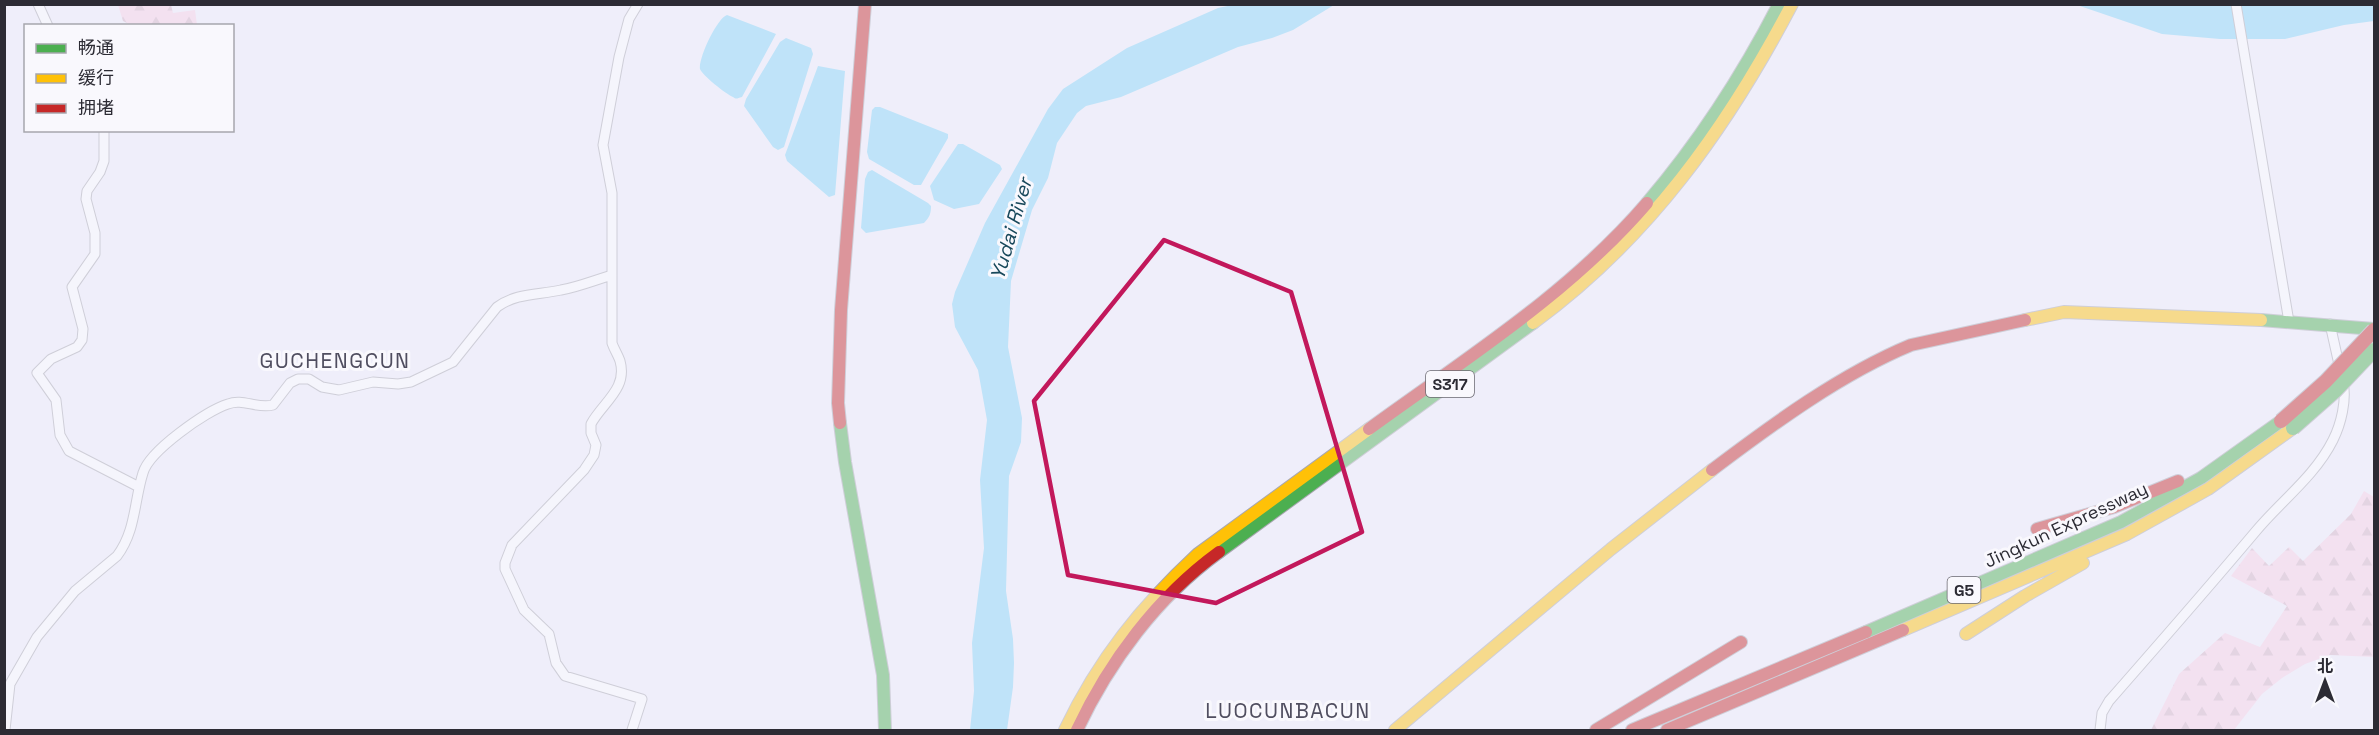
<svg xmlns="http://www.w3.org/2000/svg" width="2379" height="735" viewBox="0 0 2379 735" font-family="'Space Grotesk','Noto Sans SC',sans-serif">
  <defs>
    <pattern id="forest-firs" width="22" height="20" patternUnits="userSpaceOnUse" patternTransform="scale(1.5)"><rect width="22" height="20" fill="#f8d0e5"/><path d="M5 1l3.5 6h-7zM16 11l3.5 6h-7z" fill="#d5b3c5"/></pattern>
  </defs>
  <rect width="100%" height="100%" fill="#efeefa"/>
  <path fill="url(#forest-firs)" d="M118 5H171L173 13 195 10 197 25H131L123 21Z
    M2364 491 2374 497V657L2330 655 2305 664 2282 678 2262 694 2234 730H2151L2179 674 2225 633 2260 647 2287 606 2231 576 2252 548 2269 566 2289 547 2303 561 2351 514Z"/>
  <path fill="#86d5f8" d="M1237 4 1334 5 1293 30 1272 38 1238 47 1121 97 1086 106 1077 113 1057 143 1048 178 1032 210 1011 281 1008 347 1022 418 1021 442 1009 476 1006 591 1013 639 1014 663 1013 687 1007 730H970L974 691 972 643 984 548 980 480 987 420 978 370 955 327 952 304 955 292 985 223 1048 109 1063 89 1127 48 1218 8Z
    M2077 5H2374V21L2344 25 2285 39H2220L2162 34Z
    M727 15 776 34 742 97C737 98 737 100 733 97 726 94 702 75 700 69 698 59 717 18 727 15Z
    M786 38 811 48 813 54 784 147 778 150 773 147 744 106 746 99 780 42Z
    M818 66 845 71 835 195 829 197 787 161 785 155Z
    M875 107H880L948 134V138L921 185H914L869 159 867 152 872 110Z
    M958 144H963L1000 165 1002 169 979 204 954 209 934 200 930 186Z
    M872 170 928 203 931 206C931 213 930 217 924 223L866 233 861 228 865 179 868 172Z"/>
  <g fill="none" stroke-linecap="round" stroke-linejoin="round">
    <defs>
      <path id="street" d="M38 4 48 26
        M2236 4 2289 322
        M104 130V161L100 172 87 191 86 199 95 233V254L72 287 83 329 82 340 77 347 51 359 37 373 56 400 60 435 69 451 139 487
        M2330 324 2340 369
        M5 730 10 684 37 637 75 591 117 556C136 531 134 501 143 473 149 451 206 411 228 404 243 398 256 409 273 405L290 383 298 379H309L322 387 339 390 373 382 398 384 411 382 453 362 497 307C516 293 538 295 561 290 578 287 595 280 612 275
        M632 730 642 699 565 676 556 663 549 634 524 610 505 569V563L512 545 584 470 594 455 596 445 591 433V424C602 403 628 389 620 361 618 355 614 349 612 343V193L603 145 619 57 629 19 638 4
        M2100 730 2102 713 2109 701C2159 644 2208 588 2256 531 2281 501 2315 476 2333 440 2341 424 2347 400 2343 382"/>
      <path id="fast" d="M1647 203C1700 141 1742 76 1779 4
        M2261 320 2374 329
        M840 423 845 462 883 675 885 730
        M1219 552 1533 323
        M1866 632 2121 522 2201 478 2281 421"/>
      <path id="slow" d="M2025 320 2064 312 2261 320
        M1533 323C1648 239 1727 128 1792 4
        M1903 630 2127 534 2208 489 2293 428
        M1966 634 2025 596 2083 563
        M1065 730C1099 659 1141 607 1198 554L1369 429
        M1395 730 1611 549 1712 470"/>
      <path id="jam" d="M840 423 838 403 841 310 865 4
        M1369 429C1465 359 1569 294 1647 203
        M1712 470C1773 424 1841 374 1911 345L2025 320
        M2037 529 2114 507 2178 481
        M1077 730C1109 662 1157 597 1219 552
        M1596 730 1741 642
        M1632 730 1866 632
        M1667 730 1903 630"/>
    </defs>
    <use href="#street" stroke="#a8a7b0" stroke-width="11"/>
    <use href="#fast" stroke="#a8a7b0" stroke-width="14"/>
    <use href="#slow" stroke="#a8a7b0" stroke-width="14"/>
    <use href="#jam" stroke="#a8a7b0" stroke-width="14"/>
    <use href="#street" stroke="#fdfcfe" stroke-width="9"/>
    <use href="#fast" stroke="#4caf50" stroke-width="12"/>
    <use href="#slow" stroke="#ffc107" stroke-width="12"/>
    <use href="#jam" stroke="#c62828" stroke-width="12"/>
    <defs>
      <path id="fast-bridge" d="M2293 428 2335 391 2374 350"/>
      <path id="jam-bridge" d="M2281 421 2326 381 2374 330"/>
    </defs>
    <use href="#fast-bridge" stroke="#a8a7b0" stroke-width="16" stroke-linecap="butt"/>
    <use href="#jam-bridge" stroke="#a8a7b0" stroke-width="16" stroke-linecap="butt"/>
    <use href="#fast-bridge" stroke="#4caf50" stroke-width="14"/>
    <use href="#jam-bridge" stroke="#c62828" stroke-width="14"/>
  </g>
  <path d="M0 0H2379V735H0ZM1164 240 1291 292 1362 532 1216 603 1068 575 1034 401Z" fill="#efeefa" fill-opacity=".55" fill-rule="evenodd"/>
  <path fill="none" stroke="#c2185b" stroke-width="4.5" stroke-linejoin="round" d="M1164 240 1291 292 1362 532 1216 603 1068 575 1034 401Z"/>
  <g text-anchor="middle" stroke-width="6" stroke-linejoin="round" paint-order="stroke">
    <g fill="#f9f8fd" stroke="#6a6870" stroke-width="1.5">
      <rect x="1426" y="371" width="48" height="26" rx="4.5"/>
      <rect x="1947.5" y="577" width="33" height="26" rx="4.5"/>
    </g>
    <g font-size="16" font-weight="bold" fill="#2c2b34">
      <text x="1450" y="390">S317</text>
      <text x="1964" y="596">G5</text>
    </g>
    <g font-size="18" fill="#2c2b34" stroke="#f9f8fd">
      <text transform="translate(2066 525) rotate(-25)" y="6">Jingkun Expressway</text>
    </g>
    <g font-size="20" font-style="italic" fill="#18485b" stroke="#f9f8fd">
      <text transform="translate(1011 229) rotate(-74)" y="7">Yudai River</text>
    </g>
    <g font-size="21" letter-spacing="1.5" fill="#504e60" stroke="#f9f8fd">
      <text x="335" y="368">GUCHENGCUN</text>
      <text x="1288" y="718">LUOCUNBACUN</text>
    </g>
  </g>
  <rect width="2379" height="735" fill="none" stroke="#2c2b34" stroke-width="12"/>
  <rect x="24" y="24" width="210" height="108" fill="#f9f8fd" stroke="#a7a6ad" stroke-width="1.5"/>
  <rect x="36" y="44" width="30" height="9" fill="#4caf50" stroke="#a7a6ad" stroke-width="1.5"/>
  <text x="78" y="54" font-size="18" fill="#2c2b34">畅通</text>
  <rect x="36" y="74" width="30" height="9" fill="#ffc107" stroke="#a7a6ad" stroke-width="1.5"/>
  <text x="78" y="84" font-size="18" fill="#2c2b34">缓行</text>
  <rect x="36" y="104" width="30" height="9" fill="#c62828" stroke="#a7a6ad" stroke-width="1.5"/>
  <text x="78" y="114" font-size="18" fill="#2c2b34">拥堵</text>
  <g transform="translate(2325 681)" stroke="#f9f8fd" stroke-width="4.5" paint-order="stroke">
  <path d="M0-4.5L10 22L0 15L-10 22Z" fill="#2c2b34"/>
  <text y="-9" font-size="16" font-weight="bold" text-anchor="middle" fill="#2c2b34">北</text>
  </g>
</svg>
